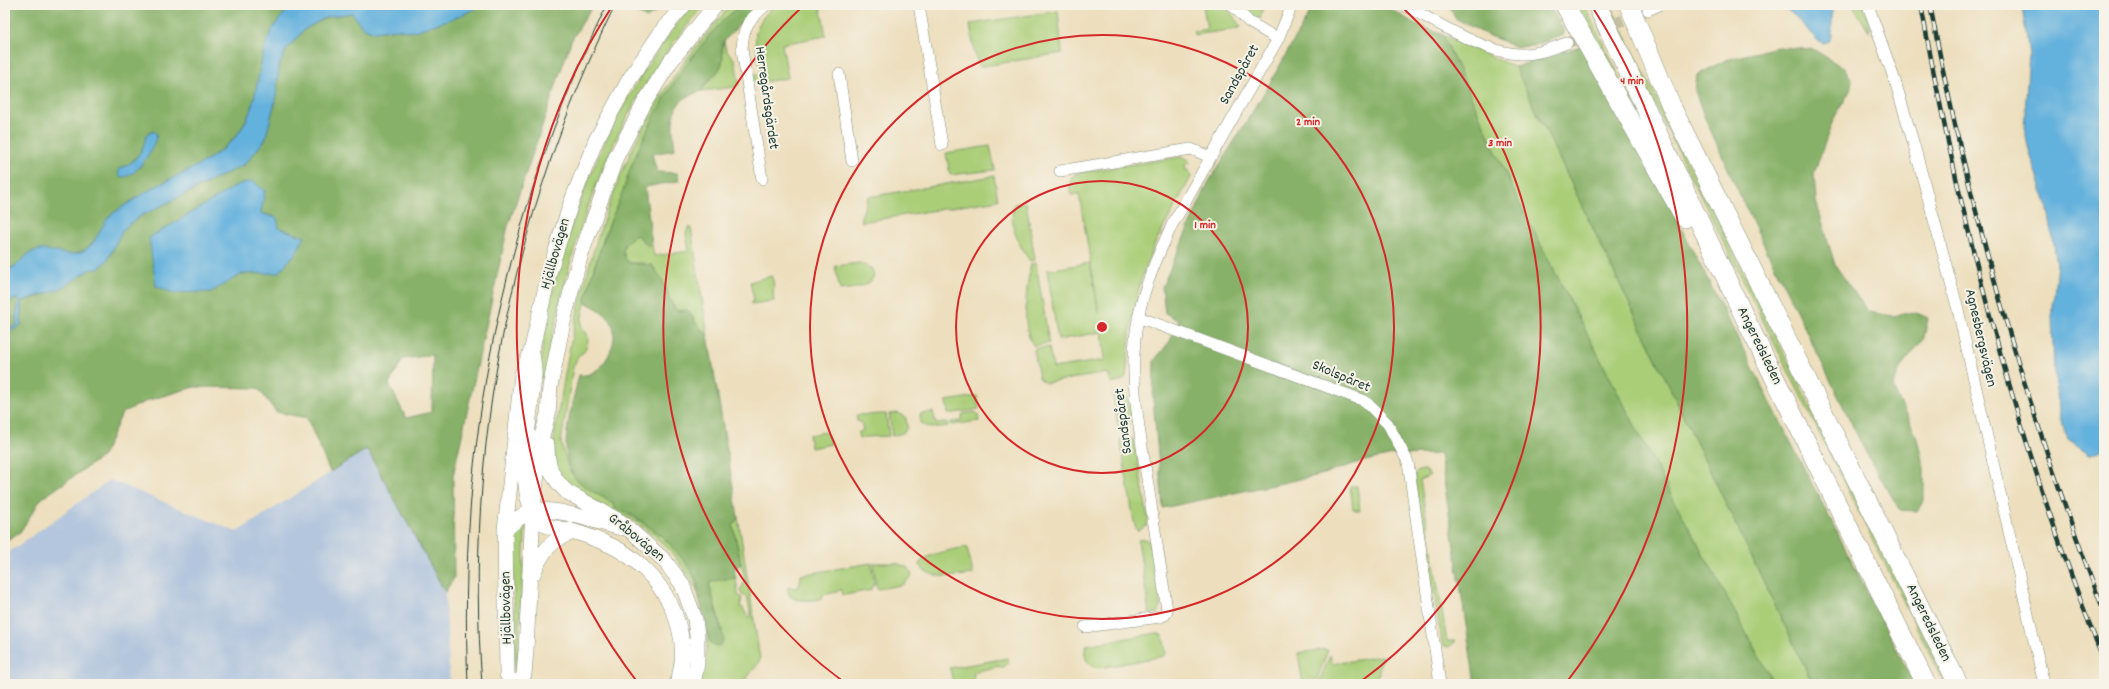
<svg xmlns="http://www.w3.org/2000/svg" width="2109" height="689" viewBox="0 0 2109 689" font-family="Dekko,sans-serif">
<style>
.industrial{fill:#b4c6dd}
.green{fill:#aace78;stroke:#648656}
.forest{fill:#87b168;stroke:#53774e;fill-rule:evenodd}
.water{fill:#64b1dd;stroke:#427788}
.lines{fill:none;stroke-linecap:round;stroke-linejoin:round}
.street-tunnel{stroke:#c4bfa2;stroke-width:11;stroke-dasharray:11 5.5;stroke-linecap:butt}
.street-casing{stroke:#868e79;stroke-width:12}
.secondary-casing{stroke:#868e79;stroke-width:16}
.highway-casing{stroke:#868e79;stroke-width:20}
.street{stroke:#fff;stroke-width:11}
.secondary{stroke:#fff;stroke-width:15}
.highway{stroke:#fff;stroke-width:19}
.tram{stroke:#1f3d34;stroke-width:1}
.rail-casing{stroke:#1f3d34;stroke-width:4.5}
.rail{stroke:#f7f3e8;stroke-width:3;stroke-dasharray:9;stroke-linecap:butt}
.ring{fill:none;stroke:#d62828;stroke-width:2}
.labels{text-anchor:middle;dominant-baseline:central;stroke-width:4;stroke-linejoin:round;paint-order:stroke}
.street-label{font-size:15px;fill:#1f3d34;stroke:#f7f3e8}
.centre{fill:#d62828;stroke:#f7f3e8;stroke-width:2}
.ring-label{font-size:12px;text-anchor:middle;font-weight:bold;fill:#d62828;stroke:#f7f3e8;stroke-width:4;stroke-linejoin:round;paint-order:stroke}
</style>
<rect width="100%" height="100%" fill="#f7f3e8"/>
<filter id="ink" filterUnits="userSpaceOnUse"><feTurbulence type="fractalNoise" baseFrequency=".025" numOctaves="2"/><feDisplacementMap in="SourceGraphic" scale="8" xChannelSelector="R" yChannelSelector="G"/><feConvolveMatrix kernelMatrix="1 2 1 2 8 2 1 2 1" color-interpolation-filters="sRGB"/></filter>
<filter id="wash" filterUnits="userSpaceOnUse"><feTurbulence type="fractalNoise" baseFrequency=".012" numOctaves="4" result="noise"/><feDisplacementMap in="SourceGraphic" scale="16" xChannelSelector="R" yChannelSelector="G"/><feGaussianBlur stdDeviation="0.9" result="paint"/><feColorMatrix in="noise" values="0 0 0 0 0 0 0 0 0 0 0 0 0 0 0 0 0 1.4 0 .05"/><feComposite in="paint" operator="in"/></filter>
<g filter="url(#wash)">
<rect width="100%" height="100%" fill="#eddfbe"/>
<!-- industrial -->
<path class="industrial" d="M 367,449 L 445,592 L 450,684 L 5,684 L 5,555 L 110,480 L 237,532 Z"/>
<!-- green -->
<path class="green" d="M 693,5 L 705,5 C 612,105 567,246 545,378 L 541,378 C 540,336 551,293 563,253 C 591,160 630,80 693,5 Z
M 731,5 L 740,5 L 711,33 L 662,102 L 631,167 L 623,191 L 604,237 L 592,273 L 581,321 L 582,328 C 591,335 588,343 584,352 L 579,355 L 573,367 L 561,442 L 568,468 L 577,480 L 614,505 L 614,508 C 648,522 694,554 698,593 C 683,563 663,539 633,521 C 620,514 606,508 593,500 C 584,494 569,489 563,481 C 545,457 558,419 562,392 C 575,310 596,226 632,150 C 657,96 692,49 731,5 Z
M 775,5 L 820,5 L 826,36 L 782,44 L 788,78 L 757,83 L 753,80 L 751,75 L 761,73 C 755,39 748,30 775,5 Z
M 1203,5 L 1225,5 L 1241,27 L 1235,29 L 1195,35 L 1194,31 L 1207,29 Z
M 1249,5 L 1264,5 L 1260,19 L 1256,19 L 1248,13 Z
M 1572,5 L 1584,5 L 1656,150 Z
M 1605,5 L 1610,5 L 1949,684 L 1945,684 Z
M 1853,5 L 1862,5 L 1869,24 L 1869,32 Z
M 1058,11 L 1062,53 L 979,67 L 974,51 L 970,24 Z
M 1443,35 L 1515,67 L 1813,684 L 1774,684 L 1671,495 L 1520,205 Z
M 724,41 L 726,50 L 735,60 L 739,84 L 735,87 L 702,91 C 706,80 719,75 722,63 C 724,56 721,49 724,41 Z
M 990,146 L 995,170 L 950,175 L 946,153 Z
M 1180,157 L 1188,159 L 1190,163 L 1185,164 L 1186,171 L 1189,170 L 1191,177 L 1155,243 L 1141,280 L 1131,325 L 1126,377 L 1123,380 L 1111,383 L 1108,373 L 1045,383 L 1039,378 L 1034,349 L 1049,347 L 1053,368 L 1105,360 L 1102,332 L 1058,340 L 1047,270 L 1090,263 L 1099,313 L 1079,194 L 1071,195 C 1069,186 1069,178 1077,173 Z
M 994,176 L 998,200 L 862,222 L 861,217 L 868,197 Z
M 1026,202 L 1035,260 L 1030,261 C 1017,242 1009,226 1014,204 Z
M 689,227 L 691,228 L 708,336 L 697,325 L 691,314 L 677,311 L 669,298 L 667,289 L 645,263 L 629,263 C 618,251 624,241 637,235 L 648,246 L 652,245 L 654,256 L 689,251 L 686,233 Z
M 859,263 L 871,268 L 874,274 C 871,289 852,288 840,290 L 835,266 Z
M 1036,263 L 1049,343 L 1034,346 C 1020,331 1027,283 1031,264 Z
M 771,276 C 776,284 772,292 774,301 L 751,304 L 754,299 L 750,282 Z
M 1113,394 L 1124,394 L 1129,399 L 1131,419 L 1126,426 L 1118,426 Z
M 977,396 L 979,409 L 948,414 L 946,401 Z
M 933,412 L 936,424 L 948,422 L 948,426 L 930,428 L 920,423 L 920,414 Z
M 974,412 L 978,414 L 979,421 L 951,425 L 951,422 L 961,421 L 963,414 Z
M 898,413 L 906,418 L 907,428 L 903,433 L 892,436 L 889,414 Z
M 886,414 L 889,436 L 865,437 L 859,439 L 858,433 L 863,430 L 861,422 L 857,421 L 856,415 Z
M 826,432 L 831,444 L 811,448 L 809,435 Z
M 1125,438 L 1133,439 L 1135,444 L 1148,519 L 1147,526 L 1137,531 L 1134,522 L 1120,439 Z
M 1424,470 L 1430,475 L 1420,480 L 1447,641 L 1456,641 L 1449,647 L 1444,646 L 1442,642 L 1414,475 L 1418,471 Z
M 1350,486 L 1357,486 L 1360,511 L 1353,509 Z
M 738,517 L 760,659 L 758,664 L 742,684 L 699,684 C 705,664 709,644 706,623 L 708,630 L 722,630 L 709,584 L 713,581 L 736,578 L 738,595 L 742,598 L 740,607 L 743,608 L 748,618 L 751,616 L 747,597 L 742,595 L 740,591 L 745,581 L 733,526 Z
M 526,520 L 517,668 L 517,672 L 515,673 L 513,540 L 516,531 Z
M 1145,539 L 1151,543 C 1153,558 1165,602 1158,613 L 1149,613 L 1138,540 Z
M 967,547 L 973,574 C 956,576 931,581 919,565 C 922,554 956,549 967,547 Z
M 871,563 L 875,586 L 871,587 L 871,590 L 845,595 L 843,595 L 842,590 L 840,590 L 837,592 L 823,595 L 822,599 C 811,600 786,605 788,587 L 796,588 L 800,585 L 800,575 Z
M 873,563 L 896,563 L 909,568 L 912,576 L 902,585 L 877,589 Z
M 1157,633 L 1163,636 L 1166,654 L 1164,656 L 1100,668 C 1088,667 1082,657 1086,645 Z
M 1325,649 L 1328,650 L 1315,684 L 1303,684 L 1298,653 Z
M 1330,655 L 1332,664 L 1382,656 L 1378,676 L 1370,682 L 1318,684 Z
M 1008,658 L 1009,663 L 1002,668 L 999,666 L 974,672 L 973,684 L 953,684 L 950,668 Z"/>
<!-- forest -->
<path class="forest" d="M 5,5 L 293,5 L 285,13 L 253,106 L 240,131 L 228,144 L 205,162 L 151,189 L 110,215 L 98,237 L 85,250 L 72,255 L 38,250 L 29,254 L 18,265 L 5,270 ZM 153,131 L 142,165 L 123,177 L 119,169 C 134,164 145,150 146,135 Z
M 483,5 L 593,5 L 571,41 L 508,226 L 453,476 L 454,578 L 445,592 L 367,449 L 330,472 L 307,418 L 276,412 L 258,388 L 194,387 L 149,400 L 122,413 L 103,456 L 41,499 L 20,532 L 5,541 L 5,335 L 21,325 L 21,299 L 22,301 L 40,296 L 107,261 L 121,233 L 128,225 L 141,216 L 245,164 L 265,140 L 276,98 L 279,66 L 287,49 L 305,29 L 327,17 L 352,13 L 362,27 L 374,32 L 398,29 L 412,32 L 457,17 ZM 265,191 L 260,213 L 277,218 L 279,228 L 305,237 L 278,273 L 242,274 ZM 433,355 L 432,412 L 406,418 L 389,384 L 403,359 Z
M 623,5 L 665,5 L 647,18 Z
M 740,5 L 758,5 L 724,41 C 720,50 724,56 722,63 C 719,75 706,80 702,91 C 667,100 672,122 675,150 L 652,154 L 657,172 L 677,173 L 679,181 L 645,187 L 652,245 L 648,246 L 637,235 C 624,241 618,251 629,263 L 652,265 L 663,281 L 669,298 L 677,311 L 687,310 L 697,324 L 708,336 L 738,517 L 733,526 L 741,564 L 734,570 L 736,578 L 713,581 L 709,584 L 724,639 L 722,643 L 719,646 L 711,644 L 709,639 L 698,593 L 697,581 L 685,562 L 663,537 L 634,516 L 614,508 L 614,504 C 603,497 584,488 576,479 C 555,455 573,403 579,375 C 603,379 623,338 610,320 C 605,312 594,307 585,302 C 594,264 607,229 622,193 C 626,185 627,176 631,167 C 649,120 677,73 710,35 C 718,24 730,15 740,5 Z
M 1314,5 L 1384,5 L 1412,22 L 1443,35 L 1520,205 L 1671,495 L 1774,684 L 1475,684 L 1440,454 L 1393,455 L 1360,462 L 1320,475 L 1163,508 L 1153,400 L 1154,361 L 1170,341 L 1179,321 L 1165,313 L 1162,287 L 1208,183 L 1263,95 Z
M 1449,5 L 1549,5 L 1563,28 L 1563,35 L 1533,46 L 1516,47 L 1481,32 L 1455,18 Z
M 1587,44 L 1888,632 L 1914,684 L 1813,684 L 1515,67 Z
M 1777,47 L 1813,49 L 1845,69 L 1852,80 L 1850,91 L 1833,120 L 1814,173 L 1816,201 L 1835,265 L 1868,312 L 1893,316 L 1914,312 L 1928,318 L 1924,338 L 1899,370 L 1893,388 L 1916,435 L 1924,468 L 1924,500 L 1917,511 L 1900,510 L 1866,453 L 1745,206 L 1704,116 L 1695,91 L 1697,75 L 1726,60 Z
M 19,299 L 16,317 L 17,325 L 5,331 L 5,307 L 12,300 Z"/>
<!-- water -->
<path class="water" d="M 293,5 L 483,5 L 457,17 L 412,32 L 398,29 L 374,32 L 362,27 L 352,13 L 327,17 L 305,29 L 287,49 L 279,66 L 276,98 L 265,140 L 245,164 L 141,216 L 128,225 L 121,233 L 107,261 L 98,269 L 91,269 L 60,289 L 22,301 L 21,300 L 21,325 L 5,335 L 5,331 L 17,325 L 16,317 L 19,299 L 12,300 L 5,307 L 5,270 C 19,269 24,252 38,250 C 54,248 69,260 85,250 C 99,241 101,222 112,214 C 125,205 139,196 153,188 C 181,173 222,158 240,131 C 260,102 256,67 269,36 C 274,24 284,13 293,5 Z
M 1781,5 L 1832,5 L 1832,36 L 1829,41 L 1823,43 L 1817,40 L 1796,17 Z
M 2022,5 L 2104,5 L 2104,449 L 2090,455 L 2068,440 L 2060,417 L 2054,371 L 2052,317 L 2057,263 L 2047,204 L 2029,151 L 2024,127 L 2029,55 Z
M 154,131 L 157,135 C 153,149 137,179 120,177 L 118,171 L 119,169 C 134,164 145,150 146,135 Z
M 253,181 L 265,191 L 261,213 L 277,218 L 279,228 L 305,237 L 296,253 L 278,273 L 242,274 L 211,292 L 173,293 L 156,286 L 149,238 L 239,184 Z"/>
</g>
<g filter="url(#ink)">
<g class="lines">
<!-- street-tunnel -->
<path class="street-tunnel" d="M 1567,43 L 1648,10"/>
<defs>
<path id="street" d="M 919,5 L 942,145
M 1232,5 L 1249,22 L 1278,39
M 1404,5 C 1435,21 1484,53 1520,54 C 1536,55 1552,48 1567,43
M 1868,5 L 1895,81 L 1914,145 L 1958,310 L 2044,684
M 1648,10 L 1659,5
M 839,74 L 852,161
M 1060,171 L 1191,149 L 1210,157
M 762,179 L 742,49 C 743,25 749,20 766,5
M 1138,317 L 1365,401 L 1388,424 L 1408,462 L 1440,684
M 1085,627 L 1160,617 L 1165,615 L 1167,610 C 1160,564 1153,518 1146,472 C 1138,422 1128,369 1138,319 C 1144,286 1158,255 1172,225 L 1278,39 L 1292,5"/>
<path id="secondary" d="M 532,353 C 533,361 535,369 534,377 C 531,410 517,481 532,509 C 535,515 542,523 548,526 C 555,529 565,529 572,531 C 585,535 599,540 612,546 C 661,570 696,630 677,684
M 547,445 C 547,466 552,478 567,492 L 621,522 L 664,560 L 682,584 L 695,619 L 697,636 L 697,664 L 693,684
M 505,530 C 513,523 522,513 533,511 C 558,507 596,522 621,528
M 533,574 C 541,553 551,539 573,532
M 512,684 L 507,674 L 505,530 L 522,374 L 532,348 L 549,273 L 571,203 L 596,140 L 629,80 L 664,28 L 684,5
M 520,684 L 524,674 L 526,650 L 533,511 L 540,443 L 548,414 L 550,387 L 563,322 L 580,257 L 616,157 L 646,100 L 670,62 L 715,5"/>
<path id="highway" d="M 1565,5 L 1685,218
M 1597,5 L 1744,316 L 1926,684
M 1629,5 L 1673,110 L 1958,684"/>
</defs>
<!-- street casing -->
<use href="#street" class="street-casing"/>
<!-- secondary casing -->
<use href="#secondary" class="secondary-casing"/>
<!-- highway casing -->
<use href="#highway" class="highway-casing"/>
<!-- street -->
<use href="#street" class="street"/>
<!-- secondary -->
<use href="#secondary" class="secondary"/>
<!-- highway -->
<use href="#highway" class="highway"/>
<!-- tram -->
<path class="tram" d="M 468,684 C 457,444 502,221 607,5
M 482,684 C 464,445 511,220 615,5"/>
<defs>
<path id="rail" d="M 1921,5 C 1961,228 2020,451 2104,661
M 1930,5 C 1969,212 2029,416 2104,612"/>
</defs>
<!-- rail casing -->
<use href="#rail" class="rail-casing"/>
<!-- rail -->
<use href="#rail" class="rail"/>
</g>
</g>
<!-- distance rings -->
<g class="ring">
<circle cx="1102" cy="327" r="146"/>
<circle cx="1102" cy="327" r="292"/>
<path d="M844 682A439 439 0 0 1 803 6M1401 6A439 439 0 0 1 1360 682"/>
<path d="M638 683A585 585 0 0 1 611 8M1593 8A585 585 0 0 1 1566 683"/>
</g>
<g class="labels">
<!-- street labels -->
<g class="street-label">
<text transform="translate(1240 75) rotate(-61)">Sandspåret</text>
<text transform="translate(766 98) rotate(82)">Herregårdsgärdet</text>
<text transform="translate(556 254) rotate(-74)">Hjällbovägen</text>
<text transform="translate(1980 338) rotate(77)">Agnesbergsvägen</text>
<text transform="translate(1759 346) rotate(64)">Angeredsleden</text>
<text transform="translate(1341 377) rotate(23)">Skolspåret</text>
<text transform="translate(1124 421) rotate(-97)">Sandspåret</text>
<text transform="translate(636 538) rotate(39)">Gråbovägen</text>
<text transform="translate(507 608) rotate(-91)">Hjällbovägen</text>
<text transform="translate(1928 623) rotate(64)">Angeredsleden</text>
</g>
</g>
<circle cx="1102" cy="327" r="6" class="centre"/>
<g class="ring-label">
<text x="1632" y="84">4 min</text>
<text x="1308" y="125">2 min</text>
<text x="1500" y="146">3 min</text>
<text x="1205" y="228">1 min</text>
</g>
<!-- margin -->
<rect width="2109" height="689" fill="none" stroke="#f7f3e8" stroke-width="20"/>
</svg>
